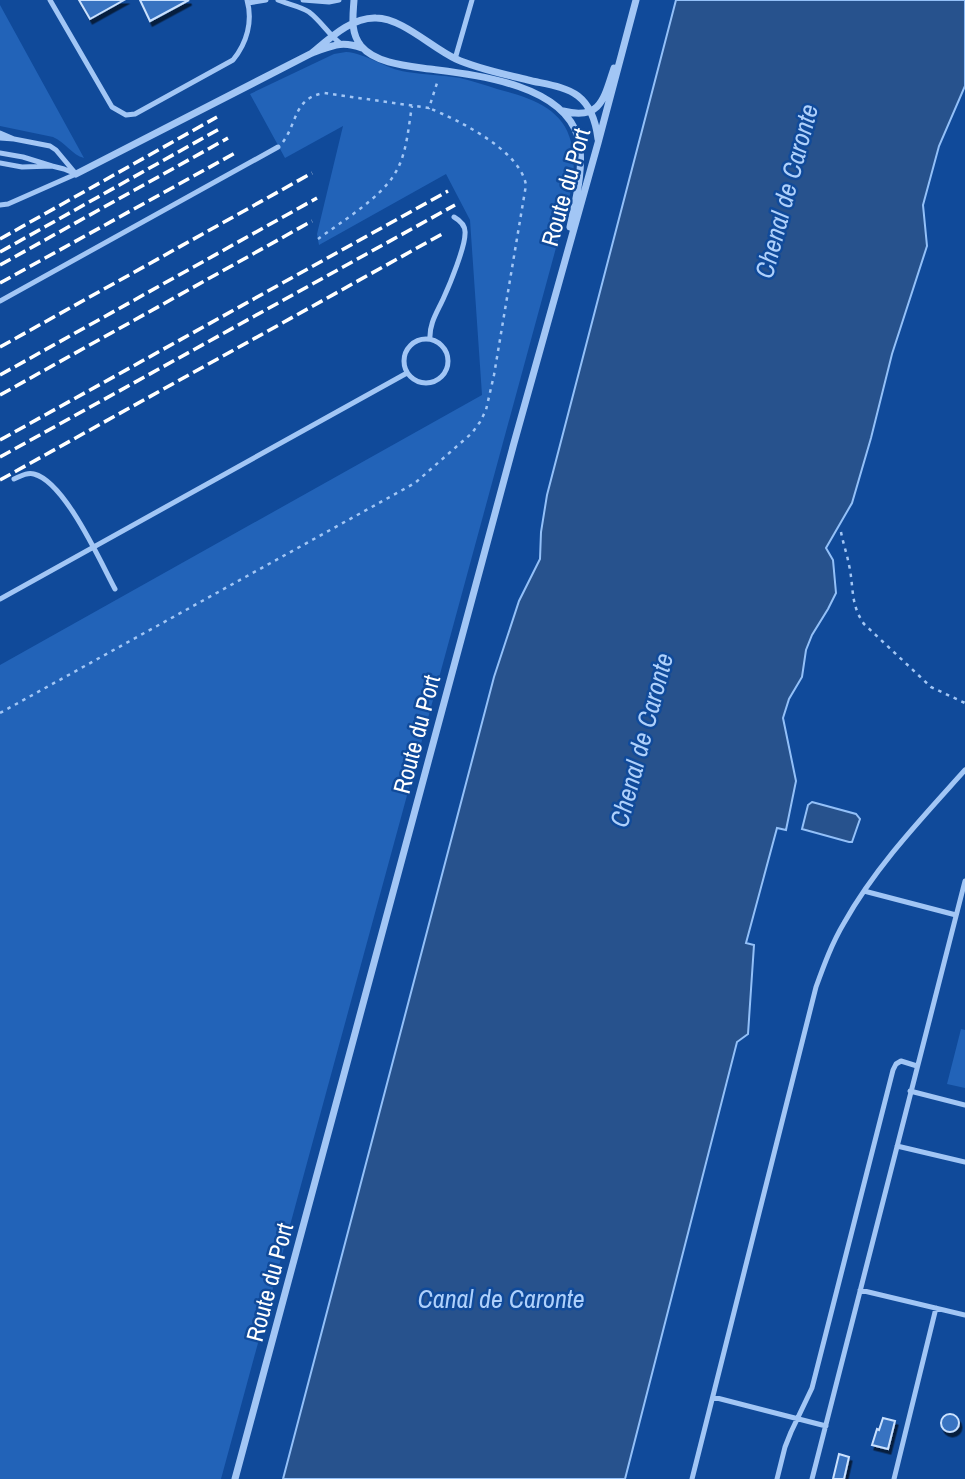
<svg xmlns="http://www.w3.org/2000/svg" width="965" height="1479" viewBox="0 0 965 1479" font-family="'Archivo Narrow',sans-serif">
<style>
.green{fill:#2263b8}
.water{fill:#27528d;stroke:#93c0f8;stroke-width:2}
.building{fill:#3873c1;stroke:#cae1fe;stroke-width:2;filter:url(#shadow)}
.lines{fill:none;stroke-linecap:round;stroke-linejoin:round}
.path{stroke:#a2c6f5;stroke-width:2.5;stroke-dasharray:3.5 5;stroke-linecap:butt}
.service{stroke:#a2c6f5;stroke-width:5}
.minor{stroke:#a2c6f5;stroke-width:7}
.rail{stroke:#fff;stroke-width:3.5;stroke-dasharray:12 5;stroke-linecap:butt}
.labels{text-anchor:middle;dominant-baseline:central;stroke-width:5;stroke-linejoin:round;paint-order:stroke}
.street-label{font-size:24px;fill:#fff;stroke:#104a9a}
.water-label{font-size:26px;font-style:italic;fill:#aed0fb;stroke:#104a9a}
</style>
<defs>
<filter id="shadow"><feDropShadow dx="2.5" dy="4.5" stdDeviation="0" flood-color="#0009"/></filter>
</defs>
<rect width="100%" height="100%" fill="#104a9a"/>
<!-- green -->
<path class="green" d="M 0,5 L 84,158 C 72,155 65,142 53,137 L 0,126 Z
M 346,52 C 366,53 385,69 407,72 C 425,75 443,75 460,78 C 473,81 485,85 497,89 C 527,97 563,107 571,142 C 577,166 572,188 566,211 L 221,1479 L 0,1479 L 0,665 L 482,395 L 470,220 L 446,174 L 319,245 L 317,234 L 343,126 L 285,158 L 250,94 L 334,54 Z
M 961,1029 L 965,1030 L 965,1088 L 947,1084 Z"/>
<!-- water -->
<path class="water" d="M 676,0 L 965,0 L 965,86 L 939,146 L 923,205 L 927,246 L 892,354 L 871,438 L 852,503 L 826,548 L 833,560 L 836,593 L 828,609 L 812,635 L 806,650 L 802,677 L 789,699 L 783,718 L 796,781 L 786,830 L 777,828 L 746,943 L 754,945 L 748,1034 L 737,1042 L 625,1479 L 283,1479 L 494,677 L 519,601 L 540,559 L 541,532 L 547,495 Z
M 812,802 L 856,814 L 860,819 L 852,842 L 849,842 L 802,829 L 808,805 Z"/>
<!-- building -->
<path class="building" d="M 79,0 L 124,0 L 90,19 Z
M 140,0 L 189,0 L 150,21 Z
M941 1423a9 9 0 1 1 18 0a9 9 0 1 1-18 0Z
M 883,1418 L 895,1421 L 888,1449 L 872,1445 L 877,1429 L 879,1430 Z
M 839,1454 L 849,1457 L 844,1479 L 833,1479 Z"/>
<g class="lines">
<!-- path -->
<path class="path" d="M 283,142 C 298,121 294,98 324,93 L 429,108 L 438,80
M 318,239 C 341,222 379,199 394,175 C 407,155 408,129 412,106
M 841,532 C 843,543 847,554 849,565 C 854,587 850,604 864,624 L 931,687 L 965,703
M 0,713 L 415,483 L 472,433 L 480,422 L 486,410 L 494,375 L 526,185 C 520,150 458,120 429,108"/>
<!-- service -->
<path class="service" d="M 50,0 L 112,107 L 126,115 L 135,114 L 233,60 C 247,43 253,21 247,0
M 278,0 C 287,4 300,6 309,12 C 321,21 329,35 341,44
M 303,0 L 329,2 L 339,0
M 248,3 L 266,0
M 455,59 L 472,0
M 0,133 L 14,139 L 0,138
M 14,139 L 50,146 L 56,150 L 76,174 L 64,169 L 52,166
M 0,153 L 23,157 L 52,166 L 22,167 L 0,163
M 0,205 L 8,204 L 76,174
M 0,301 L 278,147
M 430,339 C 429,323 438,311 444,297 C 450,284 465,247 465,234 C 466,226 461,221 454,217
M404 361a22 22 0 1 1 44 0a22 22 0 1 1-44 0Z
M 14,479 C 21,476 27,472 34,474 C 65,482 100,561 115,589
M 0,599 L 407,373
M 864,891 L 956,915
M 910,1091 L 965,1105
M 897,1146 L 965,1162
M 860,1290 L 965,1315
M 713,1397 L 826,1426
M 692,1479 L 816,987 C 824,965 832,943 844,923 C 876,866 922,818 965,770
M 777,1479 L 785,1447 L 791,1432 L 812,1388 L 893,1070 L 896,1064 L 901,1061 L 917,1066
M 812,1479 L 965,881
M 894,1479 L 936,1308"/>
<!-- minor -->
<path class="minor" d="M 354,0 C 353,16 350,32 361,46 C 376,64 409,66 430,69 C 476,75 562,84 578,137 C 585,164 576,199 570,227
M 312,53 C 330,38 352,17 376,18 C 402,18 432,48 456,59 C 478,69 504,74 528,80 C 544,84 565,86 578,96 C 591,106 596,123 598,139
M 563,111 C 601,121 604,98 614,68
M 76,174 L 312,53 C 332,46 341,40 362,48
M 235,1479 L 514,443 L 598,143 L 636,0"/>
<!-- rail -->
<path class="rail" d="M 0,239 L 217,117
M 0,252 L 221,128
M 0,265 L 228,138
M 0,283 L 237,152
M 0,347 L 312,173
M 0,375 L 317,198
M 0,395 L 312,221
M 0,440 L 448,191
M 0,457 L 455,205
M 0,480 L 444,233"/>
</g>
<g class="labels">
<!-- street labels -->
<g class="street-label">
<text transform="translate(565 187) rotate(-74)">Route du Port</text>
<text transform="translate(416 734) rotate(-75)">Route du Port</text>
<text transform="translate(269 1282) rotate(-75)">Route du Port</text>
</g>
<!-- water labels -->
<g class="water-label">
<text transform="translate(786 191) rotate(-75)">Chenal de Caronte</text>
<text transform="translate(641 740) rotate(-75)">Chenal de Caronte</text>
<text x="501" y="1298">Canal de Caronte</text>
</g>
</g>
</svg>
